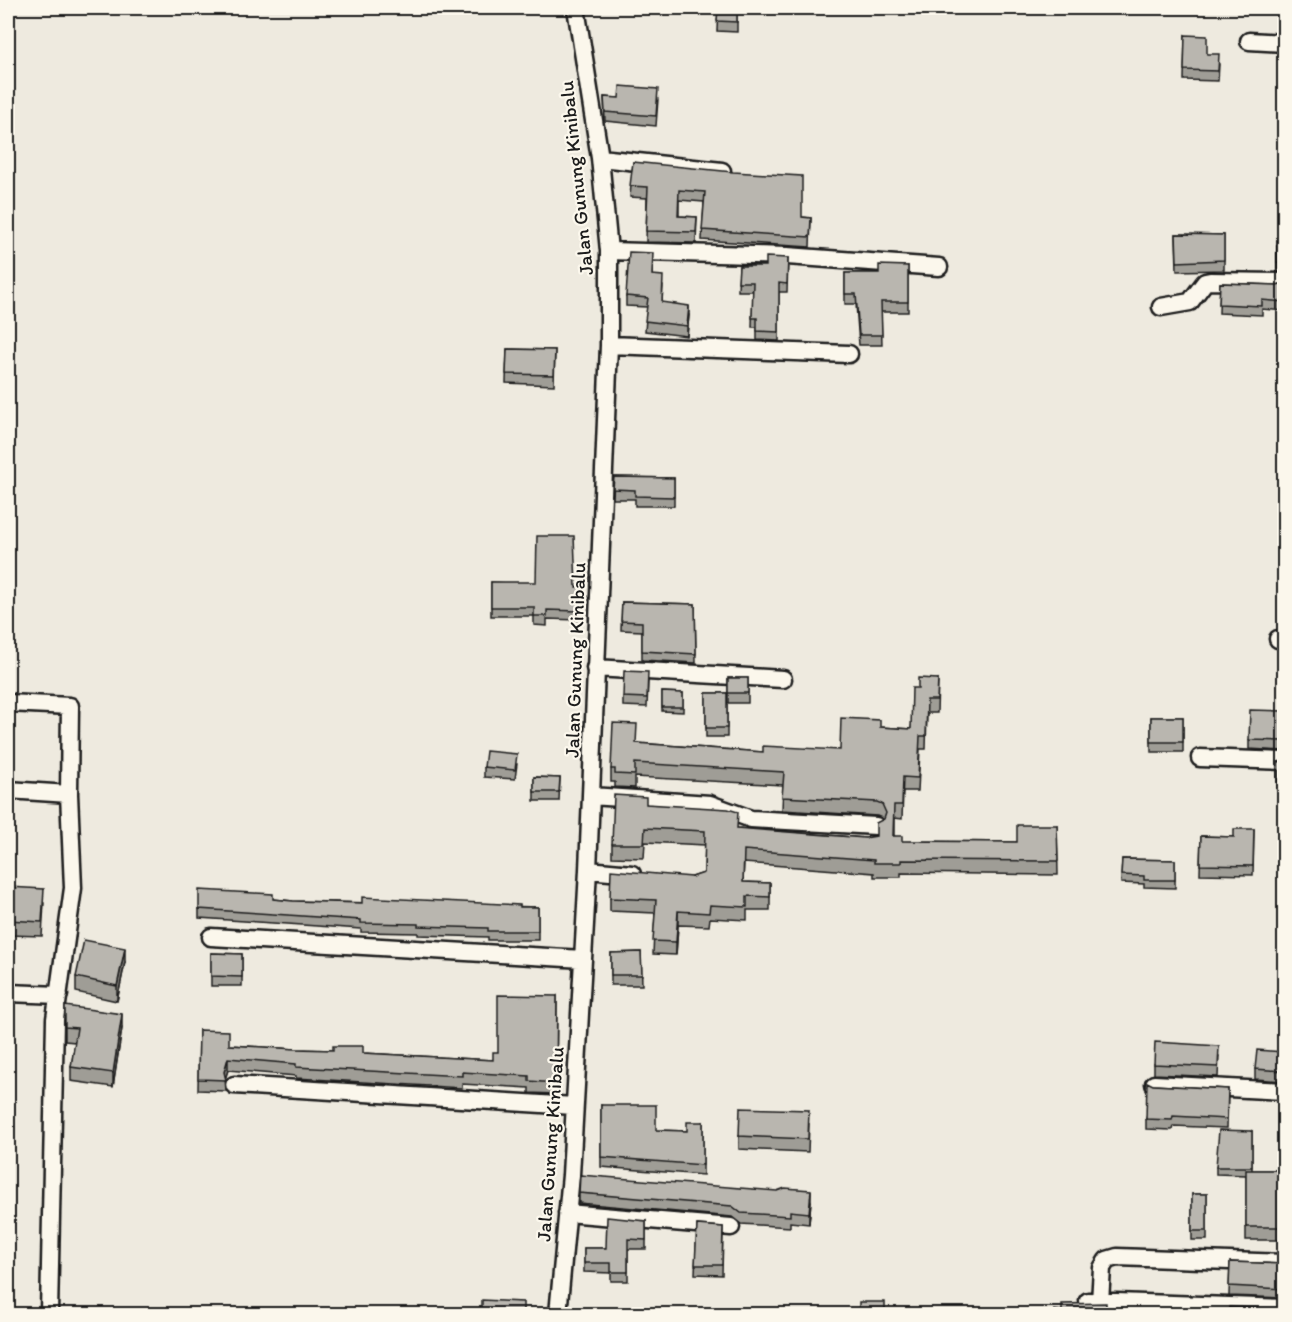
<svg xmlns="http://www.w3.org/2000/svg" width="1292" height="1322" viewBox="0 0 1292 1322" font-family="Itim,sans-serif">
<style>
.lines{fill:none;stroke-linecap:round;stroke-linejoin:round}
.minor-casing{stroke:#1c1c1c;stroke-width:21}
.minor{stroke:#fbf7ec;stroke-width:16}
.wall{fill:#9f9d96;stroke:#1c1c1c;stroke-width:1.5}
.shaded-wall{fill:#827f7a;stroke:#1c1c1c;stroke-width:1.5}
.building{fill:#b9b6af;stroke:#1c1c1c;stroke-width:1.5}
.labels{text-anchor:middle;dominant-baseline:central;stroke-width:4.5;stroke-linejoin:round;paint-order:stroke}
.street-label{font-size:20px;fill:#1c1c1c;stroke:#fbf7ec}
</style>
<rect width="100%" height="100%" fill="#eeeadf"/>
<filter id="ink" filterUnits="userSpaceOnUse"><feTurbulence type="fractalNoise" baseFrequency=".0167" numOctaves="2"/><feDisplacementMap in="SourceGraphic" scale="12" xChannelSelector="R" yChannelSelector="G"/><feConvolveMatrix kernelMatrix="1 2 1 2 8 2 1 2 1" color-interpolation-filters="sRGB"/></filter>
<g filter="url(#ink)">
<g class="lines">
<defs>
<path id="minor" d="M 1249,41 L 1284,43
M 600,158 L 722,171
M 609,251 L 787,256 L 939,267
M 1161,307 L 1190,302 L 1205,282 L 1210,281 L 1284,282
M 609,345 L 849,354
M 1278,639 L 1284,639
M 595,668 L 783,679
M 8,703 L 70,706 L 69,794
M 1200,758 L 1284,761
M 8,790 L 69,794 L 73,888 L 55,1019 L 49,1314
M 591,796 L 710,804 L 751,819 L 876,826
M 588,870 L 632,874
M 211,937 L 583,959
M 8,993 L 59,995
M 1154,1084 L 1284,1091
M 234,1085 L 574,1106
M 567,1213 L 731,1227
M 1088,1301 L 1284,1308
M 1100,1302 L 1102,1268 L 1107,1260 L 1117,1257 L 1284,1263
M 558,1314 L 571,1175 L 588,870 L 609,345 L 609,251 L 600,158 L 576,8"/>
</defs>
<!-- minor casing -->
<use href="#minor" class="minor-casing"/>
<!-- minor -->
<use href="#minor" class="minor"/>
</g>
<!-- wall -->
<path class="wall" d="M 718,8 L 737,8 L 737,32 L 717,31 Z
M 1185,35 L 1219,64 L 1218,81 L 1184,80 Z
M 604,97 L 619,98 L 658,99 L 656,126 L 605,121 Z
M 633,162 L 802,217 L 811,218 L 810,247 L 702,240 L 704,202 L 679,200 L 679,216 L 697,217 L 696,243 L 646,242 L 647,198 L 630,197 Z
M 1176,234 L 1224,235 L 1224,270 L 1177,271 Z
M 1277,245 L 1284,245 L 1284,272 L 1277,271 Z
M 788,258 L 787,292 L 779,292 L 779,341 L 757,340 L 757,327 L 752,327 L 753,291 L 738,291 L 739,266 L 766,266 Z
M 653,263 L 652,275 L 663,286 L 662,302 L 689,315 L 687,336 L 645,331 L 647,307 L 626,306 L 626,296 Z
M 908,266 L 908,312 L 881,312 L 882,345 L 859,345 L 856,304 L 845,304 L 845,273 L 879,273 Z
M 1220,283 L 1277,285 L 1284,283 L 1284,311 L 1262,309 L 1262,315 L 1219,313 Z
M 507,349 L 555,350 L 554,385 L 506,383 Z
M 614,477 L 674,478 L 674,506 L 635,506 L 635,499 L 613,499 Z
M 1282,567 L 1284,567 L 1284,624 L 1281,624 Z
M 491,582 L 580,587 L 579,620 L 547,619 L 547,626 L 534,625 L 534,616 L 491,616 Z
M 622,602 L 695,604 L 696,663 L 642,660 L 642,631 L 621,630 Z
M 728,678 L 748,678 L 748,703 L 728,703 Z
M 938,679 L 937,713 L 927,713 L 926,749 L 920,749 L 918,791 L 903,791 L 902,819 L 894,818 L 894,836 L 902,841 L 1017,842 L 1057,825 L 1058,875 L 901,873 L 901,877 L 874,877 L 874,873 L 744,863 L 743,882 L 770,883 L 770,910 L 747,910 L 747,920 L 710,918 L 709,926 L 678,925 L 676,955 L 653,954 L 655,913 L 610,911 L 610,898 L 692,877 L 704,873 L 705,845 L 645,842 L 644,858 L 612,857 L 612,844 L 646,804 L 738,828 L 865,838 L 876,836 L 883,820 L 882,818 L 877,816 L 782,810 L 783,785 L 635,777 L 635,788 L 615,787 L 615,782 L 611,782 L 611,769 L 637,743 L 763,752 L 840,750 L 880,727 L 911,729 L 918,688 Z
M 648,682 L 647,707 L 623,706 L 623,697 Z
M 662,692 L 683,693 L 683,712 L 662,711 Z
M 706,693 L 727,693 L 727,737 L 706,737 Z
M 1284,711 L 1284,751 L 1249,749 L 1249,740 Z
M 1151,717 L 1183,717 L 1183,752 L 1151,752 Z
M 1284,761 L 1284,801 L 1278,801 L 1278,762 Z
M 517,764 L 515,779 L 484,777 L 484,767 Z
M 534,777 L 560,778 L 559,801 L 534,801 Z
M 1254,829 L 1253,875 L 1200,874 L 1201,836 L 1234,837 Z
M 1122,859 L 1175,860 L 1175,888 L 1144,887 L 1144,884 L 1121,883 Z
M 8,887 L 44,903 L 42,936 L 8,935 Z
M 273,899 L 293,901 L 538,907 L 538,940 L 488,940 L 488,937 L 418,935 L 418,933 L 361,932 L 361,929 L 199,918 L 199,909 Z
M 641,952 L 642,985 L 611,985 L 611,953 Z
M 211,953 L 242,954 L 242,986 L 211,986 Z
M 125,962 L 117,1001 L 76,992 L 76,977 Z
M 557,996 L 556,1094 L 529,1093 L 529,1088 L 462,1084 L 462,1088 L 296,1078 L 296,1076 L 228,1070 L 225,1078 L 226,1091 L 198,1090 L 199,1030 L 229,1045 L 296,1049 L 333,1050 L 363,1053 L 493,1060 L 498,1052 Z
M 65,1006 L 122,1028 L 113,1087 L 71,1081 L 71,1067 L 75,1042 L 65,1041 Z
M 1284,1052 L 1284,1081 L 1255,1079 L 1255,1069 Z
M 1219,1056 L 1218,1077 L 1154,1074 L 1154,1064 Z
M 1153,1085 L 1228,1089 L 1227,1128 L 1173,1126 L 1172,1130 L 1146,1129 L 1146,1119 Z
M 601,1105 L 656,1130 L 687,1131 L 703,1122 L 703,1175 L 601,1167 Z
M 809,1124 L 808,1152 L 739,1149 L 739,1136 Z
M 1252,1131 L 1252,1170 L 1284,1170 L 1284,1253 L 1283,1252 L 1283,1240 L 1246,1240 L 1246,1175 L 1216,1174 L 1216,1167 Z
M 579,1193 L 811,1201 L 809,1224 L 790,1222 L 790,1227 L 741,1224 L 732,1217 L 579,1203 Z
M 1192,1194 L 1207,1194 L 1207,1240 L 1192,1240 Z
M 646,1221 L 646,1249 L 628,1249 L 628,1281 L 611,1281 L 611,1273 L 584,1272 L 584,1248 L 606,1248 Z
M 697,1225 L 723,1227 L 722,1275 L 695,1274 Z
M 1230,1262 L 1284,1264 L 1284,1298 L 1229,1296 Z"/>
<!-- shaded-wall -->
<path class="shaded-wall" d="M 689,306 L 689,315 L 687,336 L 687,326 Z
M 678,911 L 678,925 L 676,955 L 676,942 Z
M 125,948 L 125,962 L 117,1001 L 117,986 Z
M 122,1014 L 122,1028 L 113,1087 L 113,1073 Z
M 228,1058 L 228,1070 L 225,1080 L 224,1072 Z
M 811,1190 L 811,1201 L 809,1224 L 809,1213 Z"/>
<!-- building -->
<path class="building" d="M 718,8 L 737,8 L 737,22 L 717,21 Z
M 1185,35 L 1207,36 L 1207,54 L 1219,54 L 1218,71 L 1184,70 Z
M 620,86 L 658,89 L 656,116 L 605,112 L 604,97 L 619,98 Z
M 633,162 L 733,172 L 802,176 L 802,217 L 811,218 L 810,237 L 702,230 L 705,192 L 679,190 L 678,216 L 697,217 L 696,232 L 646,231 L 648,187 L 630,186 Z
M 1176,234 L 1224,235 L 1224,260 L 1177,262 Z
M 1277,245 L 1284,245 L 1284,263 L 1277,262 Z
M 629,252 L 653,253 L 652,275 L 663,276 L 662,302 L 689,306 L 687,326 L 645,321 L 648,298 L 626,296 Z
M 766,257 L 788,258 L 787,284 L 779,283 L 779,332 L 757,331 L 757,318 L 752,318 L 753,282 L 738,282 L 739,266 L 766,266 Z
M 879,265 L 908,266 L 908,302 L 881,302 L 882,335 L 859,335 L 856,294 L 845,294 L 845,273 L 879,273 Z
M 1220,283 L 1277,285 L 1284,283 L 1284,302 L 1262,300 L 1262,306 L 1219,304 Z
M 507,349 L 555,350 L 554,375 L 506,374 Z
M 614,477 L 674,478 L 674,497 L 635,496 L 635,490 L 613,489 Z
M 537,536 L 574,536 L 576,587 L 580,587 L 579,611 L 547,610 L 547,616 L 534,616 L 534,607 L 491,607 L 491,582 L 536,582 Z
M 1282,567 L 1284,567 L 1284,611 L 1281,611 Z
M 622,602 L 695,604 L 696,654 L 642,651 L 642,622 L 621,621 Z
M 624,671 L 648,672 L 647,698 L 623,697 Z
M 728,678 L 748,678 L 748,693 L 728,693 Z
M 918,678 L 938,679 L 937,700 L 927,700 L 926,736 L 920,736 L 918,778 L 903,777 L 902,805 L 894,805 L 893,836 L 902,836 L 902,841 L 1017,842 L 1017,825 L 1057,825 L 1058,861 L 901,860 L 901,863 L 874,863 L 874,860 L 744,850 L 743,882 L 770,883 L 770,897 L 747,896 L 747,907 L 710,905 L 709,913 L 678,911 L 676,942 L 653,941 L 656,900 L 610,898 L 611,870 L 692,877 L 704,873 L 705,831 L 645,828 L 644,844 L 612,844 L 614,795 L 646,797 L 646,804 L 728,809 L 738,812 L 737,828 L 865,838 L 876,836 L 876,823 L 884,819 L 886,813 L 882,804 L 877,802 L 782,797 L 784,772 L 635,763 L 635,775 L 615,774 L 615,769 L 611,769 L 613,723 L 637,724 L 636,743 L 763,752 L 763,746 L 840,750 L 841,718 L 880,720 L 880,727 L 911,729 L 912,688 L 918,688 Z
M 662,692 L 683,693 L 683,707 L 662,707 Z
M 706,693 L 727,693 L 727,728 L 706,728 Z
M 1250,710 L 1284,711 L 1284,741 L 1249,740 Z
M 1151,717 L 1183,717 L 1183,742 L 1151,742 Z
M 486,751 L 517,754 L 515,770 L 484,767 Z
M 1284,761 L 1284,792 L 1278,792 L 1278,762 Z
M 534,777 L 560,778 L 559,792 L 534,792 Z
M 1234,829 L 1254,829 L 1253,866 L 1200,865 L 1201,836 L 1234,837 Z
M 1122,859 L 1175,860 L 1175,880 L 1144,880 L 1144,876 L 1121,875 Z
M 8,887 L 44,889 L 42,922 L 8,920 Z
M 199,890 L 273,894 L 273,899 L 293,901 L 362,903 L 362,897 L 520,905 L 520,907 L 538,907 L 538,931 L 488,931 L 488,928 L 418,926 L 418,924 L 361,923 L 361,920 L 199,909 Z
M 84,940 L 125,948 L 117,986 L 76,977 Z
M 641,952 L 642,975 L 611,975 L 611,953 Z
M 211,953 L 242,954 L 242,977 L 211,976 Z
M 498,995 L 557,996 L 556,1083 L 529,1081 L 529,1076 L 462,1072 L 462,1076 L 296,1067 L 296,1064 L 228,1058 L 224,1072 L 226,1080 L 198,1079 L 199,1030 L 229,1031 L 229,1045 L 296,1049 L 333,1050 L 333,1046 L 363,1046 L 363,1053 L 493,1060 L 493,1052 L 498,1052 Z
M 65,1006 L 122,1014 L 113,1073 L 71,1067 L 77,1028 L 65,1027 Z
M 1155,1042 L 1219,1046 L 1218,1067 L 1154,1064 Z
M 1257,1050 L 1284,1052 L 1284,1071 L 1255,1069 Z
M 1147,1082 L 1153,1085 L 1228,1089 L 1227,1119 L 1173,1116 L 1172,1120 L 1146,1119 Z
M 601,1105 L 656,1105 L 656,1130 L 687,1131 L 687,1122 L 703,1122 L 703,1165 L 601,1157 Z
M 740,1108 L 809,1110 L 808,1139 L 739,1136 Z
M 1219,1130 L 1252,1131 L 1252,1167 L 1216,1167 Z
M 1246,1170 L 1284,1170 L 1284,1240 L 1283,1239 L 1283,1227 L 1246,1227 Z
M 580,1175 L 777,1191 L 785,1188 L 811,1190 L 809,1213 L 790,1211 L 790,1216 L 741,1213 L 732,1206 L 579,1193 Z
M 1192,1194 L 1207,1194 L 1207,1231 L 1192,1231 Z
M 607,1217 L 646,1221 L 646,1240 L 628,1239 L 628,1272 L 611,1272 L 611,1263 L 584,1263 L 584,1248 L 606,1248 Z
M 697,1225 L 723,1227 L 722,1265 L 695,1265 Z
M 1230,1262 L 1284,1264 L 1284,1289 L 1229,1286 Z
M 482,1300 L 523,1302 L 523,1314 L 482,1314 Z
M 859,1302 L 885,1302 L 885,1314 L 859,1314 Z
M 1106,1303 L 1106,1311 L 1112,1311 L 1112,1314 L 1054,1314 L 1054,1310 L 1062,1311 L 1062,1304 Z
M 1229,1307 L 1276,1309 L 1276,1314 L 1228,1314 Z"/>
</g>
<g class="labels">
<!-- street labels -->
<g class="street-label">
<text transform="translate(576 178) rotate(-96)">Jalan Gunung Kinibalu</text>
<text transform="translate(575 660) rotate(-88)">Jalan Gunung Kinibalu</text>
<text transform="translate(550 1144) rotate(-86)">Jalan Gunung Kinibalu</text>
</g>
</g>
<!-- margin -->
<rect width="1292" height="1322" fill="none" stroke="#fbf7ec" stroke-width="30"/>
<rect x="15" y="15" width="1262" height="1292" fill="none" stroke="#1c1c1c" stroke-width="2" filter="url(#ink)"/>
</svg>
